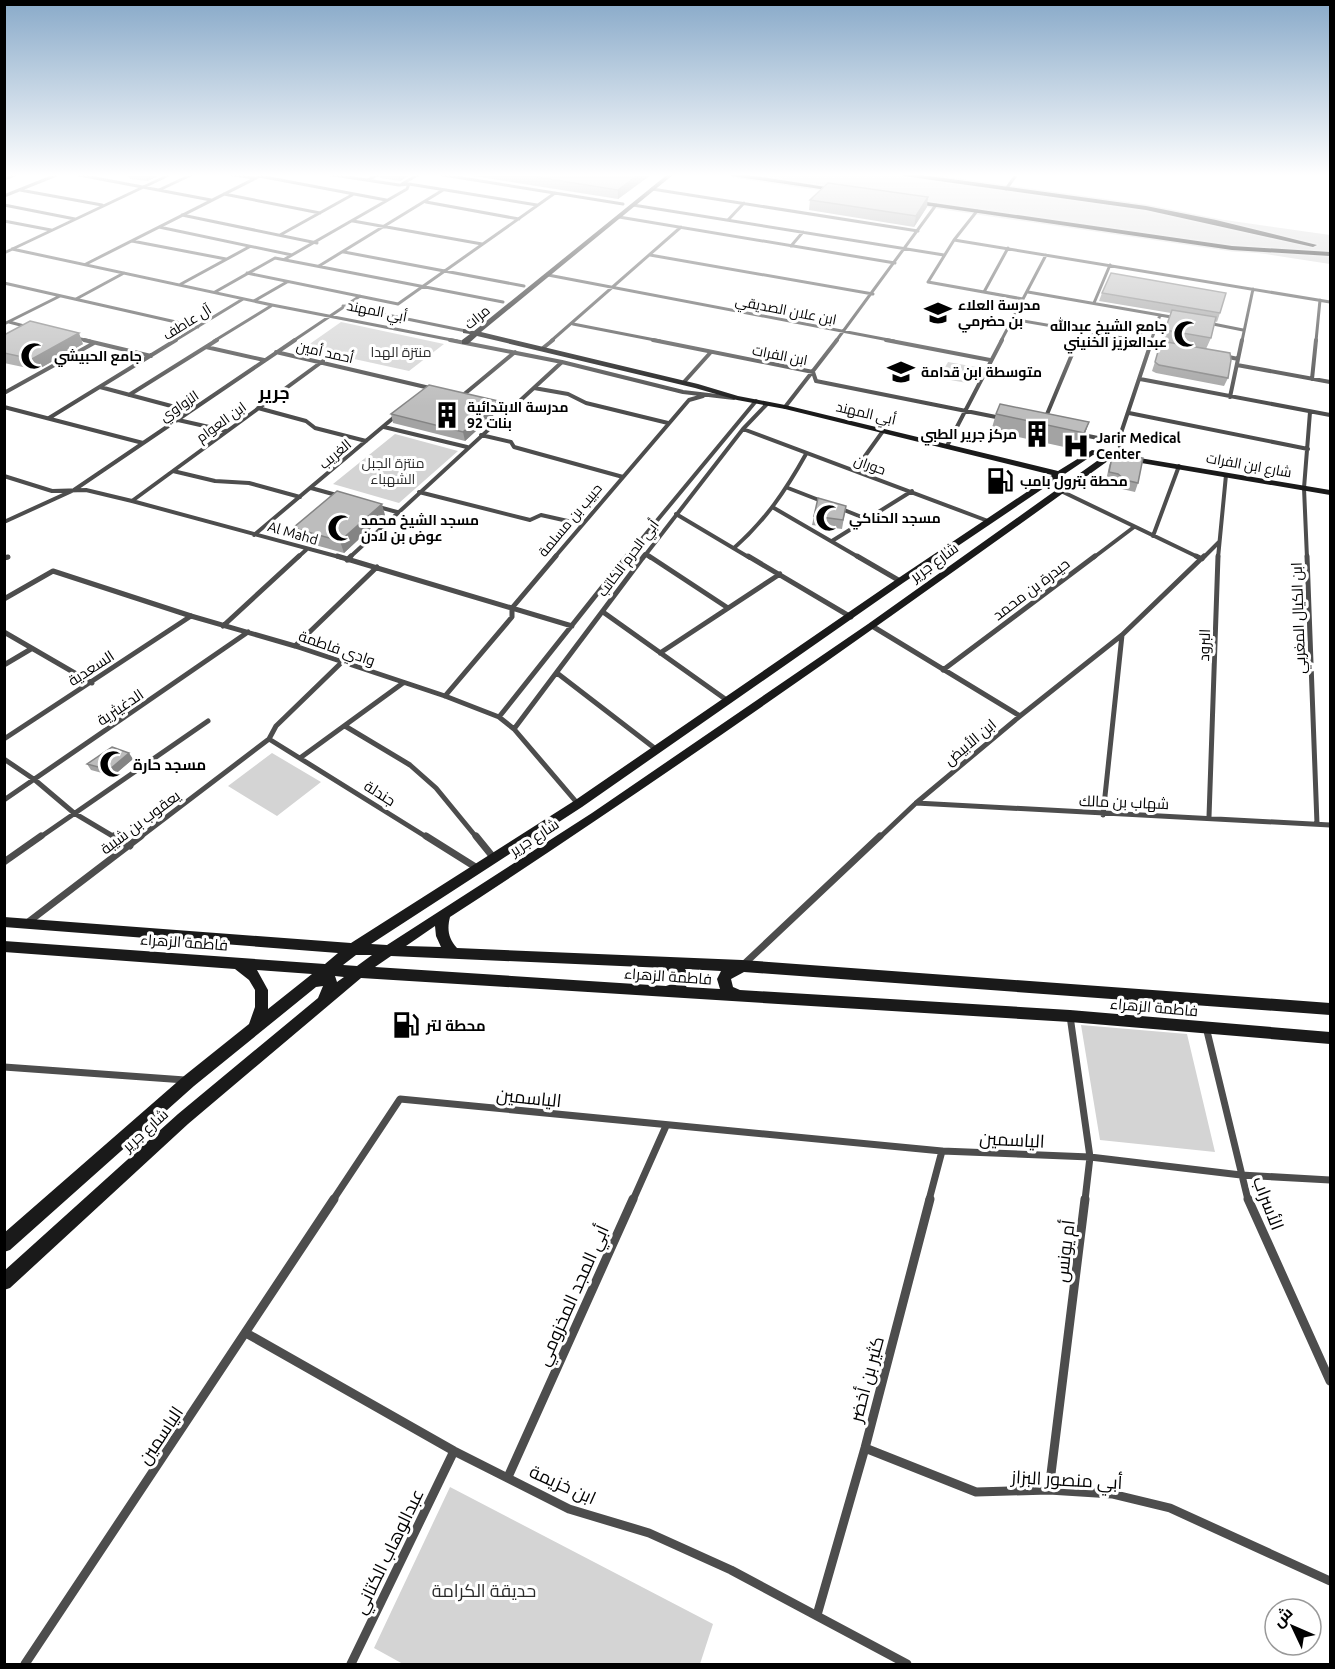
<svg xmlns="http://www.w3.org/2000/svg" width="1335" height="1669" viewBox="0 0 1335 1669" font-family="Ubuntu,Cairo,sans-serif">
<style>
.green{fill:#d4d4d4}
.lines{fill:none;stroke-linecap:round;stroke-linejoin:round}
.primary-casing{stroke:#dbdbdb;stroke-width:3}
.street-far4{stroke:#4d4d4d;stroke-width:3}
.street-far3{stroke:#4d4d4d;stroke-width:4}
.street-far2{stroke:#4d4d4d;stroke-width:5}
.street-far1{stroke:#4d4d4d;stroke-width:7}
.street{stroke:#4d4d4d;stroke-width:9}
.secondary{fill:#1a1a1a;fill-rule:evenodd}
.primary{fill:#000;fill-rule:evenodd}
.wall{fill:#a3a3a3}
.shaded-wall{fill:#848484}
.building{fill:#bdbdbd;stroke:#848484;stroke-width:1.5}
.labels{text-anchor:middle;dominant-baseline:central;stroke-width:6;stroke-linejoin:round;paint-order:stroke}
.far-poi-label{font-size:14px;font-weight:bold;fill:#000;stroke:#fff;text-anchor:start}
.far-street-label{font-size:14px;fill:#000;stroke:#fff}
.far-park-label{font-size:14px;fill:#2b2b2b;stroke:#fff}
.street-label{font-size:15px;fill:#000;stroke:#fff}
.poi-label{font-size:15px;font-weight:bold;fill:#000;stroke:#fff;text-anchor:start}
.far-district-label{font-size:18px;font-weight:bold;fill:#000;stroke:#fff}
.near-street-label{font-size:18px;fill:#000;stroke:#fff}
.near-park-label{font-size:18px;fill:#2b2b2b;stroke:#fff}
</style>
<rect width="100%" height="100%" fill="#fff"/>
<!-- green -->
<path class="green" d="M 752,174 L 902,174 L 1330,235 L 1330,264 Z
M 341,322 L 444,344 L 409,371 L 304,348 Z
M 948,362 L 976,367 L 967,383 L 939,378 Z
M 395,434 L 458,451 L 399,503 L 333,484 Z
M 272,753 L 321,782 L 277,816 L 228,786 Z
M 1081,1025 L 1187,1034 L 1215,1152 L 1100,1140 Z
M 450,1487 L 713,1624 L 700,1664 L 403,1664 L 374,1648 Z"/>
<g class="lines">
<defs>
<path id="primary" d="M 728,174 L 742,174 L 845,190 L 841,192 L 731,176 Z
M 900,174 L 915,174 L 1146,206 L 1216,220 L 1317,245 L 1313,247 L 1146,210 L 903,176 Z
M 906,199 L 1232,246 L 1330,252 L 1330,256 L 1232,250 L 909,203 Z"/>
</defs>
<!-- primary casing -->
<use href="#primary" class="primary-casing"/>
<!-- street-far4 -->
<path class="street-far4" d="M 74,174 L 211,200
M 228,174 L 254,178
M 327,174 L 399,185 L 409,184
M 437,174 L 623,204
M 259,176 L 386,200
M 4,179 L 17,174
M 367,180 L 380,174
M 402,184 L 419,174
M 652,189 L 918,231
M 1006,189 L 1017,174
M 20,190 L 102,205
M 159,190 L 193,174
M 224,194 L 320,213
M 4,196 L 59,174
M 426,202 L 519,219
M 4,205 L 75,219
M 633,205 L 944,255
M 977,211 L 954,240 L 928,282 L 1023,299
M 182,215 L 317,243
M 619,217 L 895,263
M 728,220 L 744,203
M 4,221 L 51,230
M 353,221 L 482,244
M 159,227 L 292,255
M 280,235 L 352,195
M 954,240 L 1330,302
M 132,241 L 226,259
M 791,246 L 803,232
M 12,249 L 272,305 L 457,341
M 344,252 L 524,286
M 4,253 L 171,174
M 650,255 L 873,294
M 285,259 L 407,189 L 409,184 L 537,205
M 86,264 L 264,174
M 319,266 L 443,190
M 247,273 L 398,304 L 555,193
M 548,275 L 894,341
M 4,283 L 198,327
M 181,284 L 249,247
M 215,292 L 275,258 L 503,302
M 984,292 L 1008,248
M 1028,292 L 1177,318
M 76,299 L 124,273
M 254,301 L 287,282
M 1094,303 L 1110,265
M 343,306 L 466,331
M 1012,319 L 1140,341
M 9,322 L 28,327
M 1208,323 L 1243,330
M 4,324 L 60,296
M 573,324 L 660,341
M 76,338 L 90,341
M 174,341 L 243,299
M 214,341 L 271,306
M 293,341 L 360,296
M 551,341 L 681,227
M 836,341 L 936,205
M 1001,341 L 1046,255
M 1078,341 L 1082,331
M 1151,341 L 1160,315
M 1242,341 L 1253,289
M 1316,341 L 1320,300"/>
<!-- street-far3 -->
<path class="street-far3" d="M 84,340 L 151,356
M 450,340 L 562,362 L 683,392 L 734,398
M 653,340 L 813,372 L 816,381 L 1001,418
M 886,340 L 990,360
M 1132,340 L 1166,346
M 206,347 L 264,360
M 543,348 L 553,340
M 276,352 L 434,389
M 1224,356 L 1238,359
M 1237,365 L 1330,382
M 1140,379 L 1330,415
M 1312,379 L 1316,340
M 684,382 L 711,352
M 100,387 L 190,411
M 534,388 L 568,394 L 586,403 L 668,423
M 4,393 L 94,343
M 129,395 L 217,340
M 462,396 L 515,352
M 1230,397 L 1242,340
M 4,407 L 143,443
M 785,407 L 837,340
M 258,408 L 306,421 L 315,428 L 366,441
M 1129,413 L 1308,449
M 49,418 L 176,340
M 1045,419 L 1078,340
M 178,420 L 227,431
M 384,427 L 467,447
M 743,429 L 988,521
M 1078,434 L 1118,442
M 481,435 L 511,442 L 514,447 L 623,477
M 947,446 L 1002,340
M 1126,458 L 1118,442 L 1152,340
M 855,470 L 883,431
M 173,471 L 215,481 L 249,483 L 300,497
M 4,476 L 52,491 L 86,490 L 132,501 L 343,558
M 311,488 L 340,496
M 788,488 L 824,502
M 1061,491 L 1200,558
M 419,492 L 530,520 L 541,515 L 581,524
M 132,501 L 323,361
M 375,506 L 397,512
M 774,508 L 860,558
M 839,508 L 869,520
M 676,514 L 750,558
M 4,522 L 74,490 L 295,340
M 254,535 L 398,414
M 1153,536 L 1179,466
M 832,541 L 912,491
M 734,548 C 765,521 786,490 806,454
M 645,554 L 651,558
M 5,558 L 8,557
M 297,558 L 306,550
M 349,558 L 562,362
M 554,558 L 689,400 L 703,396
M 626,558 L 756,401
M 643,558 L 743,429 L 767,404
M 1093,558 L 1134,527
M 1203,558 L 1219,542
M 1218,558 L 1226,475
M 1307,558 L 1304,488 L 1310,412"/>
<!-- street-far2 -->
<path class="street-far2" d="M 337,556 L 572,626
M 649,556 L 728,608
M 748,556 L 851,617
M 857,556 L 900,581
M 1196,556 L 1202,559
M 1307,556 L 1317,824
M 4,558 L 8,557
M 347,560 L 351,556
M 4,599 L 53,571 L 191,616 L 295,646 L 445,696 L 499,717 L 514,729 L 578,804
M 603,612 L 728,701
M 223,626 L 299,556
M 872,626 L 1020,716
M 4,632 L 92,683
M 295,646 L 377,567
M 660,653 L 780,574
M 4,665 L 31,649
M 943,670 L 1095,556
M 557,673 L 657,750
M 445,696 L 512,617 L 512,608 L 556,556
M 499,717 L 627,556
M 345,726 L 410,765 L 436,788 L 477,838
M 514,729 L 644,556
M 4,739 L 191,616
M 269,739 L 428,838
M 300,758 L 403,683
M 4,759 L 35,780 L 74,813 L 116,838
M 4,800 L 248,632
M 916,803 L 1330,825
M 1103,815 L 1122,635
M 1209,817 L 1218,556
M 39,838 L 208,721
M 139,838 L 269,739 L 276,726 L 341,663
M 879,838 L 916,803 L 1020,716 L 1122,635 L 1204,556"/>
<!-- street-far1 -->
<path class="street-far1" d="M 114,836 L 130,846
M 426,836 L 477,868
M 476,836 L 493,857
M 4,862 L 41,836
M 27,923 L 141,836
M 742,966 L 880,836
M 1070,1016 L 1090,1157 L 1085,1200
M 1206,1027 L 1248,1200
M 4,1067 L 185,1080
M 333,1200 L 400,1099 L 942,1151 L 1090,1157 L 1241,1175 L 1330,1180
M 633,1200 L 666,1126
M 929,1200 L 942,1151"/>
<!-- street -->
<path class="street" d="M 1248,1199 L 1330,1381
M 246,1333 L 454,1451 L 569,1509 L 649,1533 L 731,1570 L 907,1664
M 865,1448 L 976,1492 L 1049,1490 L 1112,1494 L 1170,1508 L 1330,1581
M 508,1477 L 633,1199
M 1049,1490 L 1085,1199
M 817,1615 L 865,1448 L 930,1199
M 25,1664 L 334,1199
M 351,1664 L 454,1451"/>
<!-- secondary -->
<path class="secondary" d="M 668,174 L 674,174 L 481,332 L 698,384 L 738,396 L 785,405 L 1058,471 L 1092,450 L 1330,490 L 1330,495 L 1112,458 C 894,615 676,770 450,917 C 447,929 448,938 457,948 L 742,960 L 1330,1003 L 1330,1015 L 744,972 L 731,979 L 733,987 L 740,990 L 1070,1010 L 1330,1032 L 1330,1044 L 1070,1022 L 361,978 L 188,1124 L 10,1288 L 4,1290 L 4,1271 L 178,1114 L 318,998 L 323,986 L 316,987 L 194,1086 L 10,1250 L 4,1252 L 4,1233 L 184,1076 L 249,1024 L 255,1007 L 255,990 L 249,980 L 235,969 L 4,952 L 4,941 L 325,964 L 338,953 L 4,927 L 4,917 L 351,943 L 574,801 L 897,579 L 1052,475 L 785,409 L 737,400 L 695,388 L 477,336 L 468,344 L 462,344 L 462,340 L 470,334 L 463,333 L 463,329 L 474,331 ZM 1093,455 L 1104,456 L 868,624 L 592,813 L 387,945 L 371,944 L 582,807 L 903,583 ZM 435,926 L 436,936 L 441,947 L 406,946 ZM 356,955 L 372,955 L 357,966 L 343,965 ZM 391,956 L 665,968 L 676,979 L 672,984 L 666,986 L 375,967 ZM 685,969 L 721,971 L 717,979 L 720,989 L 686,987 L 691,979 ZM 257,970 L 312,974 L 268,1009 L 268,990 ZM 335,976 L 344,977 L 337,982 Z"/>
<!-- primary -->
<use href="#primary" class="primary"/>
</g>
<!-- wall -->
<path class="wall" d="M 128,174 L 163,174 L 147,181 L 130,179 Z
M 379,174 L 412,174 L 400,181 L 380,178 Z
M 467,174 L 652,174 L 618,199 L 467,175 Z
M 810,200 L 927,207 L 914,227 L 809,210 Z
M 1102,293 L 1220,313 L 1217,322 L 1215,321 L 1211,338 L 1206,349 L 1228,378 L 1224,386 L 1156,373 L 1152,371 L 1171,313 L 1099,301 Z
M 4,335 L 83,344 L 37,370 L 4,363 Z
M 499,410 L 465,441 L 393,423 L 391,414 Z
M 996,414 L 1089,422 L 1083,439 L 1078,450 L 991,431 Z
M 1112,457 L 1138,483 L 1135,492 L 1122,489 L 1115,483 L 1106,481 L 1109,466 Z
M 846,506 L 842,529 L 812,525 L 814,516 Z
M 385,515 L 344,553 L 297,540 L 293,528 Z
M 133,759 L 113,776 L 91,770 L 87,764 Z"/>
<!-- shaded-wall -->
<path class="shaded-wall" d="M 145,174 L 163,174 L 147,181 Z
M 398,174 L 412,174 L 400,181 Z
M 639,174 L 652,174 L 618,199 L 618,190 Z
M 928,197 L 927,207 L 914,227 L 916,216 Z
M 79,333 L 83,344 L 37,370 L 32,359 Z
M 498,401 L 499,410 L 465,441 L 463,432 Z
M 1089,422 L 1083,439 L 1078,450 L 1084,433 Z
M 382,504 L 385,515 L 344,553 L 340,541 Z
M 129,753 L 133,759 L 113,776 L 109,770 Z"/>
<!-- building -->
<path class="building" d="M 517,174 L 639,174 L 618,190 Z
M 828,183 L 928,197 L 916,216 L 810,200 Z
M 1111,273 L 1226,293 L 1220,313 L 1102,293 Z
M 1172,310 L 1216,317 L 1211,338 L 1165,330 Z
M 30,321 L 79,333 L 32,359 L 4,353 L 4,335 Z
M 1161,341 L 1230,353 L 1231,360 L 1228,378 L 1159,365 L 1155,362 Z
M 429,385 L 498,401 L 463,432 L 391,414 Z
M 1000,404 L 1089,422 L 1084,433 L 996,414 Z
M 1119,454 L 1143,458 L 1138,483 L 1125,480 L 1118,474 L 1109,472 L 1112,457 Z
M 337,491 L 382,504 L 340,541 L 293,528 Z
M 818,498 L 846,506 L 843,520 L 814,516 Z
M 112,747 L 129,753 L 109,770 L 87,764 Z"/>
<!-- sky -->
<linearGradient id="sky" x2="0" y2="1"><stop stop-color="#89aac9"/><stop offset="0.43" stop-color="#fff"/><stop offset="1" stop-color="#fff" stop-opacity="0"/></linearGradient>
<rect width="1335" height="407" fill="url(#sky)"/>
<!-- icons -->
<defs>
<symbol id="school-bare" viewBox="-9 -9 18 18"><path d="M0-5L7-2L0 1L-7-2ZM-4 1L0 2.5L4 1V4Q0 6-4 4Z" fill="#000" stroke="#fff" stroke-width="2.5" paint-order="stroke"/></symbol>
<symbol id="mosque-bare" viewBox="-9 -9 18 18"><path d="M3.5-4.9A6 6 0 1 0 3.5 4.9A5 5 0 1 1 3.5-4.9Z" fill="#000" stroke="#fff" stroke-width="2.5" paint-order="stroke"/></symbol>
<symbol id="building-bare" viewBox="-9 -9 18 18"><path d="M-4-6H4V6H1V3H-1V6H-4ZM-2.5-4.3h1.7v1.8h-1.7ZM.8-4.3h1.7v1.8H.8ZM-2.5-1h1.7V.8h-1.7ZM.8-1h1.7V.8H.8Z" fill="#000" stroke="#fff" stroke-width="2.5" paint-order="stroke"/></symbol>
<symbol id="hospital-bare" viewBox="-9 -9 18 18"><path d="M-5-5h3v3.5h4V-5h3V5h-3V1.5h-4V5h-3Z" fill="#000" stroke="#fff" stroke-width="2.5" paint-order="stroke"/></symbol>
<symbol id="fuel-bare" viewBox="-9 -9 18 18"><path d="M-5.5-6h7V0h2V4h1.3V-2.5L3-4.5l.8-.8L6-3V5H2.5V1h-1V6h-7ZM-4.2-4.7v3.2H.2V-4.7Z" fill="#000" stroke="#fff" stroke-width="2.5" paint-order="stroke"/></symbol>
</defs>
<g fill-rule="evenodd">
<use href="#school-bare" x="919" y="294" width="38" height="38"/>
<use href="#mosque-bare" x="1168" y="315" width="38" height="38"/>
<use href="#mosque-bare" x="15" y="337" width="38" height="38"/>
<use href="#school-bare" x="882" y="353" width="38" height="38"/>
<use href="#building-bare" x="428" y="396" width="38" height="38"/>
<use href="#building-bare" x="1018" y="415" width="38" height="38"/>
<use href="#hospital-bare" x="1057" y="427" width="38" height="38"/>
<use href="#fuel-bare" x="981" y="462" width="38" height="38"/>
<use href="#mosque-bare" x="810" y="499" width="38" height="38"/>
<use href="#mosque-bare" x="322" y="509" width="38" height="38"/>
<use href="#mosque-bare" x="94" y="745" width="38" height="38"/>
<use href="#fuel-bare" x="387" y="1006" width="38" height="38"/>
</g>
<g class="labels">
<!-- far-poi labels -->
<g class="far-poi-label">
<text x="958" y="305">مدرسة العلاء<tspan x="958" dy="16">بن حضرمي</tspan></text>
<text x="1167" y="326" text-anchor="end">جامع الشيخ عبدالله<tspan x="1167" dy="16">عبدالعزيز الخنيني</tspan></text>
<text x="54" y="356">جامع الحبيشي</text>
<text x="921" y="372">متوسطة ابن قدامة</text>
<text x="467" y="407">مدرسة الابتدائية<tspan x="467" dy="16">92 بنات</tspan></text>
<text x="1017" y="434" text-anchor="end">مركز جرير الطبي</text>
<text x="1096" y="438">Jarir Medical<tspan x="1096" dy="16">Center</tspan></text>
<text x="1020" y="481">محطة بترول بامب</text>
<text x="849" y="518">مسجد الحناكي</text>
<text x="361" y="520">مسجد الشيخ محمد<tspan x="361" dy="16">عوض بن لادن</tspan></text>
</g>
<!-- far-street labels -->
<g class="far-street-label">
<text transform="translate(786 310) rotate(11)">ابن علان الصديقي</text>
<text transform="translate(377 311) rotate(11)">أبي المهند</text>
<text transform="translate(477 317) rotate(-39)">مرات</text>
<text transform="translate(187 322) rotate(-32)">آل عاطف</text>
<text transform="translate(325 352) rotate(13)">أحمد أمين</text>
<text transform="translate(780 355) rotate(11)">ابن الفرات</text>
<text transform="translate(179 406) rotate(-34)">الزواوي</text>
<text transform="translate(866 413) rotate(13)">أبي المهند</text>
<text transform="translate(221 422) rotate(-36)">ابن العوام</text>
<text transform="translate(335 454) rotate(-40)">الغريب</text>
<text transform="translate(870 465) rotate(20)">حوران</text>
<text transform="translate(1249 465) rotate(10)">شارع ابن الفرات</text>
<text transform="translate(570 520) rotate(-50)">حبيب بن مسلمة</text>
<text transform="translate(293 533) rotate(16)">Al Mahd</text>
<text transform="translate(628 558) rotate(-53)">أبي الحرم الكاتب</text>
</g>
<!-- far-park labels -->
<g class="far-park-label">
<text x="401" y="352">منتزة الهدا</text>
<text x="393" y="463">منتزة الجبل<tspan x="393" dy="16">الشهباء</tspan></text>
</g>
<!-- street labels -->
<g class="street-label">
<text transform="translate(934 562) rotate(-36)">شارع جرير</text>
<text transform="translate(1031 589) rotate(-37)">حيدرة بن محمد</text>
<text transform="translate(1298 618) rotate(-92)">ابن الكيال المغربي</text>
<text transform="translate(1204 645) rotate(-88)">البرود</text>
<text transform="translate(337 648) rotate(19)">وادي فاطمة</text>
<text transform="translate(91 668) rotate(-33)">السعدية</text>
<text transform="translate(120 707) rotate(-34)">الدغيثرية</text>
<text transform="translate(970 742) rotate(-40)">ابن الأبيض</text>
<text transform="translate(380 793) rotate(32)">جندلة</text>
<text transform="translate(1124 802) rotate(2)">شهاب بن مالك</text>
<text transform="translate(140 822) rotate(-37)">يعقوب بن شيبة</text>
<text transform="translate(534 837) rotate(-33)">شارع جرير</text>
<text transform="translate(184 942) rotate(4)">فاطمة الزهراء</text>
<text transform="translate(668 976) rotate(4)">فاطمة الزهراء</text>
<text transform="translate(1154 1007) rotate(5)">فاطمة الزهراء</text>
<text transform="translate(145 1130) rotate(-42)">شارع جرير</text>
</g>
<!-- poi labels -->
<g class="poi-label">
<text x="133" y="764">مسجد حارة</text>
<text x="426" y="1025">محطة لتر</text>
</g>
<!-- far-district labels -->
<g class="far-district-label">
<text x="274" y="392">جرير</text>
</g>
<!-- near-street labels -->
<g class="near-street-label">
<text transform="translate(529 1097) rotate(6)">الياسمين</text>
<text transform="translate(1012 1139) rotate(3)">الياسمين</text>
<text transform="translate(1269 1203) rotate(69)">الأسراب</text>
<text transform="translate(1064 1251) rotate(-83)">أم يونس</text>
<text transform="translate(572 1295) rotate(-66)">أبي المجد المخزومي</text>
<text transform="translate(866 1379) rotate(-75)">كثير بن أخضر</text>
<text transform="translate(160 1435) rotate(-56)">الياسمين</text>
<text transform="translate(1067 1479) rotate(3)">أبي منصور البزاز</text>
<text transform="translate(563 1484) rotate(24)">ابن خزيمة</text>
<text transform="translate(388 1551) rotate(-64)">عبدالوهاب الكتاني</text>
</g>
<!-- near-park labels -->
<g class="near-park-label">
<text x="484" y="1590">حديقة الكرامة</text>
</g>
</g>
<!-- border -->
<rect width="1335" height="1669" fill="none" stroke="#000000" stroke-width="12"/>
<!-- north arrow -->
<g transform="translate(1293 1627) rotate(314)"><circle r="28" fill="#ffffff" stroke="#999999" stroke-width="1.5"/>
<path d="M0-4.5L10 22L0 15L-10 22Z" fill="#000000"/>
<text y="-9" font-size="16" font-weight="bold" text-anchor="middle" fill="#000000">ش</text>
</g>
</svg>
